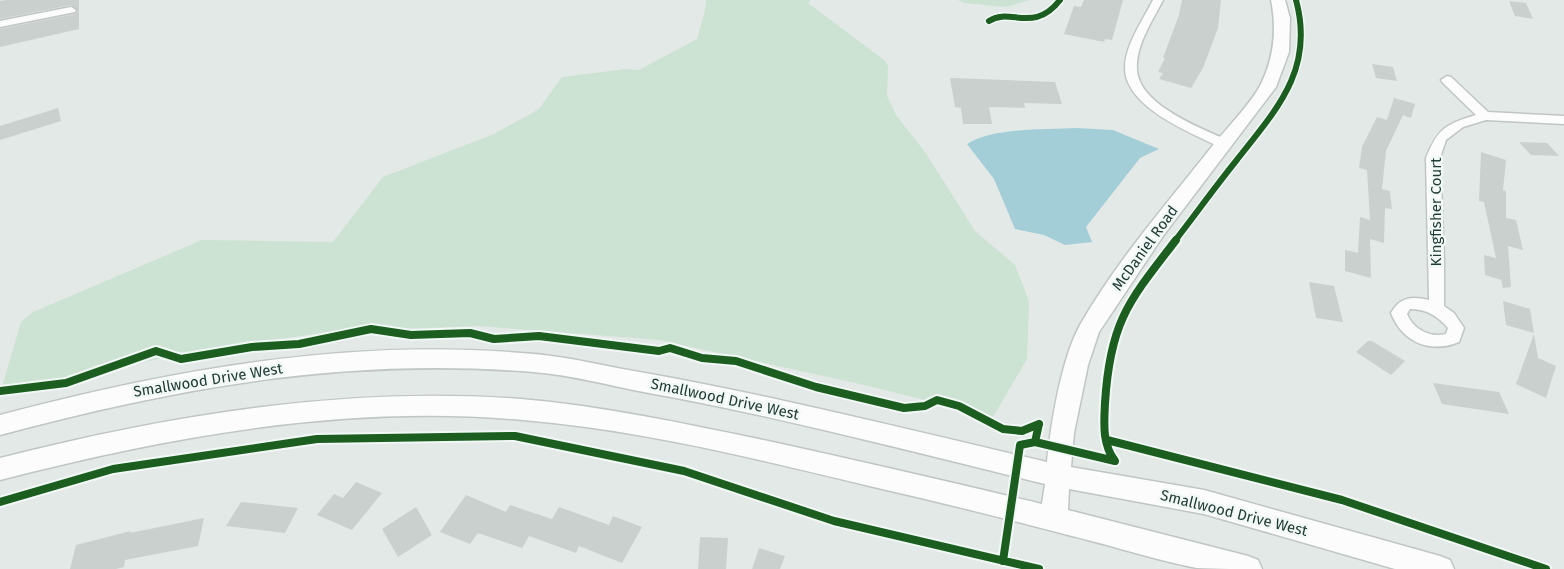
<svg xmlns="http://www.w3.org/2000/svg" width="1564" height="569" viewBox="0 0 1564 569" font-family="'Fira Sans',sans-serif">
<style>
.green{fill:#cce2d3}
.water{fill:#a3ced8}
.building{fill:#cad0ce}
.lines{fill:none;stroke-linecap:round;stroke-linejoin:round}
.street-casing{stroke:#c0c6c3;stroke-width:3}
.secondary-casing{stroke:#bfc6c4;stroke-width:3}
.street{fill:#fbfcfb;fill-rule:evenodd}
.secondary{fill:#fbfcfb;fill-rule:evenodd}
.cycleway-far1-casing{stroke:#f1f8f5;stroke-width:9}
.cycleway-casing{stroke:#f1f8f5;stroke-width:12}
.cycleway-far1{stroke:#1b5e20;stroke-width:6}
.cycleway{stroke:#1b5e20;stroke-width:8}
.labels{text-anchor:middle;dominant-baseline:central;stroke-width:5;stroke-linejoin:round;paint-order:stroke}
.street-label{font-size:15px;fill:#213c36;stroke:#f1f8f5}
</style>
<rect width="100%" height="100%" fill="#e3e9e6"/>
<!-- green -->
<path class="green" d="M 706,0 L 811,0 L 808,3 L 884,60 L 888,66 L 887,96 L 896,115 L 925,152 L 975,231 L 1015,265 L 1029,301 L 1027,359 L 993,417 L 869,386 L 659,340 L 478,326 L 328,332 L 181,354 L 0,394 L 21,322 L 33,312 L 202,240 L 333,242 L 383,177 L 494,134 L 539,109 L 562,77 L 626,69 L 639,70 L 697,39 L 705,11 Z
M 958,0 L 1030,0 L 1006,7 L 964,3 Z"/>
<!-- water -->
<path class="water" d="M 1077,128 L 1113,130 L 1159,149 L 1140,158 L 1086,227 L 1092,242 L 1065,245 L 1044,235 L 1015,229 L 994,179 L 967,144 C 995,127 1045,130 1077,128 Z"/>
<!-- building -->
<path class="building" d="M 6,0 L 79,0 L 79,29 L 0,47 L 0,29 L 75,14 L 78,11 L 71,5 L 0,19 L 0,1 Z
M 1084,0 L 1123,0 L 1112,40 L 1105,39 L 1104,42 L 1064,34 L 1074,6 L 1081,7 Z
M 1182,0 L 1221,0 L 1218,28 L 1203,68 L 1191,88 L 1159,79 L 1163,73 L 1158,72 L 1165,58 L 1163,58 L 1179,15 Z
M 1509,1 L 1526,3 L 1533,19 L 1515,16 Z
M 1372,64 L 1393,67 L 1397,81 L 1376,78 Z
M 950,78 L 1055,82 L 1062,104 L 1024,103 L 1025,108 L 989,107 L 992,124 L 963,124 L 961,108 L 955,107 Z
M 1394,98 L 1415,104 L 1411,118 L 1403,115 L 1386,151 L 1382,189 L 1390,191 L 1392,209 L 1385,208 L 1384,243 L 1370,239 L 1371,278 L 1345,271 L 1345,250 L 1358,253 L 1360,217 L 1370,220 L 1367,170 L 1359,168 L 1362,147 L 1377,117 L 1387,120 Z
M 58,108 L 61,121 L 0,140 L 0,126 Z
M 1519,142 L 1547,143 L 1559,156 L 1531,155 Z
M 1481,152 L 1506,160 L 1503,190 L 1506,191 L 1506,218 L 1516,220 L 1523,250 L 1508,246 L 1511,287 L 1503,288 L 1501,280 L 1485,275 L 1484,255 L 1496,258 L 1484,202 L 1479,201 Z
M 1309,282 L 1334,286 L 1343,322 L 1316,318 Z
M 1503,301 L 1530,309 L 1534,333 L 1506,325 Z
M 1534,334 L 1538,358 L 1556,366 L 1546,398 L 1516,384 Z
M 1368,341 L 1372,341 L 1405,361 L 1391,375 L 1356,352 Z
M 1433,383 L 1499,392 L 1509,414 L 1442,404 Z
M 356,482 L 382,493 L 352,530 L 317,515 L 334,494 L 343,498 Z
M 466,495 L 506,512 L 510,505 L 552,519 L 559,507 L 609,525 L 613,516 L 642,527 L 622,563 L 579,546 L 576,553 L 529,536 L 522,548 L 478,533 L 470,544 L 440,532 Z
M 241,502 L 298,508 L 285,533 L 226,526 Z
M 416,507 L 432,535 L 398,557 L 382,529 Z
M 204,518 L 198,546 L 125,560 L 124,567 L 116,569 L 70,569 L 76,545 L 131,531 L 130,533 Z
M 700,537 L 728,538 L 726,569 L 698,569 Z
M 759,548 L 785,556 L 780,569 L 752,569 Z"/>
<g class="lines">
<defs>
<path id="street" d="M 1153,0 L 1163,0 C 1153,20 1135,46 1137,70 C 1139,105 1202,129 1230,141 L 1231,144 L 1230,147 L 1220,147 C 1191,133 1125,107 1125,68 C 1125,45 1143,20 1153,0 Z
M 71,7 L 76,10 L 75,12 L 0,27 L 0,21 Z
M 1447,76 L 1451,77 L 1488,112 L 1564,116 L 1564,124 L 1486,120 L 1463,127 L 1446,140 L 1440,158 L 1444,258 L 1444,306 L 1454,313 L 1464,328 L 1459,342 C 1430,354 1402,342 1391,313 C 1400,297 1412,296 1429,300 L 1426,158 C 1438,128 1446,124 1476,115 L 1443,83 L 1441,80 ZM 1410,309 C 1426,309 1438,316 1448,328 L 1446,334 C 1430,338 1414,330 1407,314 Z"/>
<path id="secondary" d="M 1271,0 L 1285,0 L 1290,18 L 1289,52 L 1276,87 L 1163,236 L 1099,332 L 1088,365 L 1074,433 L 1071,467 L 1204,490 L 1440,556 L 1450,560 L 1454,569 L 1395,569 L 1204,514 L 1069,489 L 1068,510 L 1248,556 L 1258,560 L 1262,569 C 1241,569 1217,569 1197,568 C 1155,560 1114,546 1072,536 C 1008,519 943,503 878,488 C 761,460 643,430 523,420 C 347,404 170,436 0,480 L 0,458 C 170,415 345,386 521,399 C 604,406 686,424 768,441 C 859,461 951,482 1042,504 L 1045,484 C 913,452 782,417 649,393 C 611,386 572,375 533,372 C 347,357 178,387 0,435 L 0,415 C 174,369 353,337 534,354 C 571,357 608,367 645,373 C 780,397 913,431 1047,462 C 1051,423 1061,360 1080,325 C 1116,262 1165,206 1210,149 C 1224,131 1251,104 1261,84 C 1274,57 1277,30 1271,0 Z"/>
</defs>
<!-- street casing -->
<use href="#street" class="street-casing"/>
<!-- secondary casing -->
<use href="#secondary" class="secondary-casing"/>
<!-- street -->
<use href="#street" class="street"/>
<!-- secondary -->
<use href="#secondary" class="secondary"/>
<defs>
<path id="cycleway-far1" d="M 989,21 C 1010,7 1034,34 1060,0
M 1174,242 C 1195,215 1215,187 1236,161 C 1276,110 1315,70 1296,0"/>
<path id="cycleway" d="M 0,391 L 66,383 L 156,351 L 181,359 L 252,347 L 299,344 L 371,329 L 411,335 L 470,333 L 494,339 L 539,336 L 659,351 L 670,348 L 702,358 L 736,361 L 816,387 L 904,408 L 925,406 L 937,400 L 959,406 L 1003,429 L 1022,431 L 1039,424
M 1039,424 L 1035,442 L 1115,461 C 1102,444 1104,423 1105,403 C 1110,322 1128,302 1176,240
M 1107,440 L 1342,500 L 1546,569
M 0,502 L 113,469 L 317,439 L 515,436 L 684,471 L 834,521 L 1039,569
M 1003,561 L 1020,445 L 1035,442"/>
</defs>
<!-- cycleway-far1 casing -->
<use href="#cycleway-far1" class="cycleway-far1-casing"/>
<!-- cycleway casing -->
<use href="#cycleway" class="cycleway-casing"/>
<!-- cycleway-far1 -->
<use href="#cycleway-far1" class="cycleway-far1"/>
<!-- cycleway -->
<use href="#cycleway" class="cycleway"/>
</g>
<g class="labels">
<!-- street labels -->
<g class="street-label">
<text transform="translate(1436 212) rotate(-90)">Kingfisher Court</text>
<text transform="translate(1145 248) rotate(-54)">McDaniel Road</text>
<text transform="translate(208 380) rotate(-9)">Smallwood Drive West</text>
<text transform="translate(725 399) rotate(12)">Smallwood Drive West</text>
<text transform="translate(1234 513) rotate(14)">Smallwood Drive West</text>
</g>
</g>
</svg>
